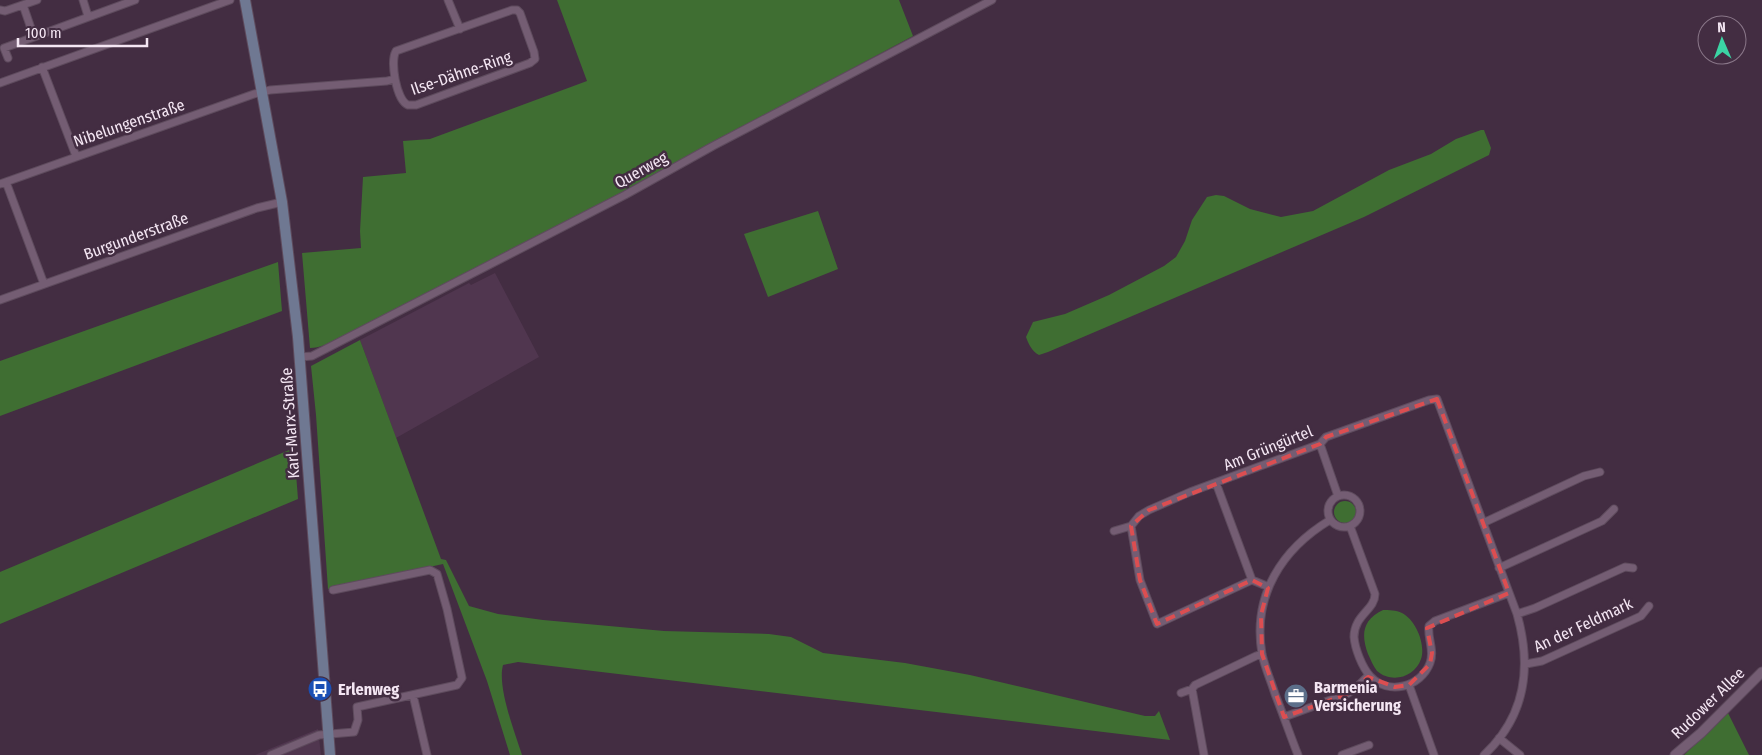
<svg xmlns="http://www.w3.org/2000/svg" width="1762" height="755" viewBox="0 0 1762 755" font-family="'Fira Sans Condensed',sans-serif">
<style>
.built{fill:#50364f}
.green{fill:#3f6e32}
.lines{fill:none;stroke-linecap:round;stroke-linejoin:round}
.minor-casing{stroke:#5e4b5d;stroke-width:9}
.tertiary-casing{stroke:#5e4b5d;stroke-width:11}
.secondary-casing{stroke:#5e4b5d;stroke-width:12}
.minor{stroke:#745d73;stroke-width:7}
.tertiary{stroke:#745d73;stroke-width:9}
.secondary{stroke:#6f7892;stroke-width:10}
.marked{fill:none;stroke:#dc4e51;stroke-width:4;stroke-dasharray:10 6;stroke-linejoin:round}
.labels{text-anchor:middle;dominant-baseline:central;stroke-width:5;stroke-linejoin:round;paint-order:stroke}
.street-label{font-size:16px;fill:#f4e6f3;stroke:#432d42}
.poi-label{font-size:16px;font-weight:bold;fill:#f4e6f3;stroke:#432d42;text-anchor:start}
</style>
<rect width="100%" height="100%" fill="#432d42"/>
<!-- built -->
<path class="built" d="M 495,273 L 539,357 L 396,438 L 360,340 L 469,283 L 471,285 Z
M 318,729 L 321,755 L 255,755 Z"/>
<!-- green -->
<path class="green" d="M 557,0 L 899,0 L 913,36 L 627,189 L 628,190 L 368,325 C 349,330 330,348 310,348 L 302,253 L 361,248 L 360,231 L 363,177 L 406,173 L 403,141 L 430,139 L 587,81 Z
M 1481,130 L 1484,130 L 1491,148 L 1489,155 L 1364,217 L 1048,352 L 1039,355 C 1032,351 1029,345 1026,337 L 1033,322 L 1065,314 L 1109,295 L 1164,266 L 1176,257 L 1185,241 L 1192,220 L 1207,197 L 1216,195 L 1224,196 L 1250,209 L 1281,217 L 1313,211 L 1389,170 L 1431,154 L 1456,139 Z
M 818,211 L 838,269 L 768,297 L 744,234 Z
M 278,262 L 282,311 L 0,416 L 0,361 Z
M 360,340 L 441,559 L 446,560 L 469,606 L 498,614 L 543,620 L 664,631 L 769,634 L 791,637 L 823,653 L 905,663 L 970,675 L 1145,716 L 1155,716 L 1159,711 L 1170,740 L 518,662 L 503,665 C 497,687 515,733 522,755 L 510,755 L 487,681 L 443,564 L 328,589 L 316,415 L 311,366 Z
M 294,448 L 298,499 L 0,624 L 0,572 Z
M1334 512a11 11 0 1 1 22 0a11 11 0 1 1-22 0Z
M 1383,610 C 1389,610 1396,610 1402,613 C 1416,620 1426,645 1421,659 C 1415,677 1392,684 1377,671 C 1373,666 1371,660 1368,654 C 1361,635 1362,620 1383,610 Z
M 1728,713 L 1749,755 L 1684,755 Z"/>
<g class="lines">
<defs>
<path id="minor" d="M 83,0 L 88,16
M 448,0 L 460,29
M 23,5 L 34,37
M 0,10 L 5,11 L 37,0
M 512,10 L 517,10 L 520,13 L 534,52 L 535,59 L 530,63 L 416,105 C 414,105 410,105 408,105 C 396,100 390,61 396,51 Z
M 8,58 L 4,48 L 135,0
M 42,67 L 76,156
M 0,83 L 230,0
M 6,182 L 44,284
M 0,184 L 254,94 L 270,90 L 387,81 L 394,79
M 0,300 L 257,208 L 282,202
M 300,357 L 312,356 L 625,195 L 713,146 L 992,0
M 1320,444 L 1338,496
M 1216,483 L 1252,580
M1328 511a16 16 0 1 1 32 0a16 16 0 1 1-32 0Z
M 1483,523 L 1584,476 L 1600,472
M 1131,526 L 1140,580 L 1157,624 L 1252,580 L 1269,587
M 1350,526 L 1375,594 C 1375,610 1354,615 1354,637 C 1355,649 1362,667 1370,676 C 1388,696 1421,687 1430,663 C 1435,650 1427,638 1429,626 L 1435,621 L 1509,593
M 1114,531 L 1131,526 L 1139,516 L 1149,510 L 1190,492 L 1320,444 L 1326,437 L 1429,400 L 1437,399 L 1517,614 C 1532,667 1526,716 1484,755
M 1499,568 L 1602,521 L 1614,509
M 1517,614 L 1535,608 L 1625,567 L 1633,568
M 1526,664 L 1542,661 L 1641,616 L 1649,606
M 1409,685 L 1434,755
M 1181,693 L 1192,689
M 413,695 L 427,755
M 1284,717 L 1347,694 L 1355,689 L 1369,675
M 1499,738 L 1520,755
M 271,755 L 319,735 L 354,732 L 358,720 L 357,707 L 457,685 L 462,678 L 447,609 L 437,574 L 430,570 L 333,590
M 1204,755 L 1192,689 L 1195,685 L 1256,656 L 1262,654
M 1298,755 C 1290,735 1283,714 1275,694 C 1271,681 1265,668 1262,654 C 1252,595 1282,549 1330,520
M 1342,755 L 1369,745"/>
<path id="tertiary" d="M 1675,755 L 1701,733 L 1762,672"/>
<path id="secondary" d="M 245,0 L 282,202 L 298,337 L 330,755"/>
</defs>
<!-- minor casing -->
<use href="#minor" class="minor-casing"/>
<!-- tertiary casing -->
<use href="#tertiary" class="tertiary-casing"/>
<!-- secondary casing -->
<use href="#secondary" class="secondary-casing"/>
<!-- minor -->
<use href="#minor" class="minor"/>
<!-- tertiary -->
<use href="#tertiary" class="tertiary"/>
<!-- secondary -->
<use href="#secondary" class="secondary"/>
</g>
<!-- marked area -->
<path class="marked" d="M 1437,399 L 1509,593 L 1427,628 L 1432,653 L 1430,664 L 1409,685 L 1395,687 L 1368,677 L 1347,694 L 1284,717 L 1262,654 L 1261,615 L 1268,588 L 1252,580 L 1157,624 L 1140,580 L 1131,526 L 1149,510 L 1320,444 L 1326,437 Z"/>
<!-- icons -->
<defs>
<symbol id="bus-disc" viewBox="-11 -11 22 22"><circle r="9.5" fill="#1a4fb4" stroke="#432d42"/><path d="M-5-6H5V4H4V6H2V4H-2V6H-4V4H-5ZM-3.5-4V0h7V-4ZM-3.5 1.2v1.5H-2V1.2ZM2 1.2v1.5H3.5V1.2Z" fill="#fff"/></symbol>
<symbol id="office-disc" viewBox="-11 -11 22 22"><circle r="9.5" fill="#5c6f8a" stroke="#432d42"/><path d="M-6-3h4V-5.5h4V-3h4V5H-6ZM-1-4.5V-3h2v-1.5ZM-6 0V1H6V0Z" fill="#fff"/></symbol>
</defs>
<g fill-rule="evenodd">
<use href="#bus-disc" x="306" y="675" width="28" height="28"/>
<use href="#office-disc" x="1282" y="682" width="28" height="28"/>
</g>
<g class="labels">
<!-- street labels -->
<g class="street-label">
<text transform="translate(461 73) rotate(-19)">Ilse-Dähne-Ring</text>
<text transform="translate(129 123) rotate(-19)">Nibelungenstraße</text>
<text transform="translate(641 170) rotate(-29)">Querweg</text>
<text transform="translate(136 236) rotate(-20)">Burgunderstraße</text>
<text transform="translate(290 423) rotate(-94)">Karl-Marx-Straße</text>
<text transform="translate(1268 448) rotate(-22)">Am Grüngürtel</text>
<text transform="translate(1583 625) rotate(-25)">An der Feldmark</text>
<text transform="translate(1708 703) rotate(-44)">Rudower Allee</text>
</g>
<!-- poi labels -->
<g class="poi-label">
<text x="1314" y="687">Barmenia<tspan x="1314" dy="18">Versicherung</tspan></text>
<text x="338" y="689">Erlenweg</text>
</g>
</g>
<!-- north arrow -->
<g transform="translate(1722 40) rotate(358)"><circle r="24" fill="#432d42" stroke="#8a7789"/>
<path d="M0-4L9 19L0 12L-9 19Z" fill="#3bd4a4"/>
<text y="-8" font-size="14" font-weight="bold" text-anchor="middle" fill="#f4e6f3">N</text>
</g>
<!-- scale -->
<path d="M18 38v8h129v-8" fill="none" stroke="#f4e6f3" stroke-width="2.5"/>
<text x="25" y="38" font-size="15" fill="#f4e6f3" stroke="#432d42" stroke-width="4" paint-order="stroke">100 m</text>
</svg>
